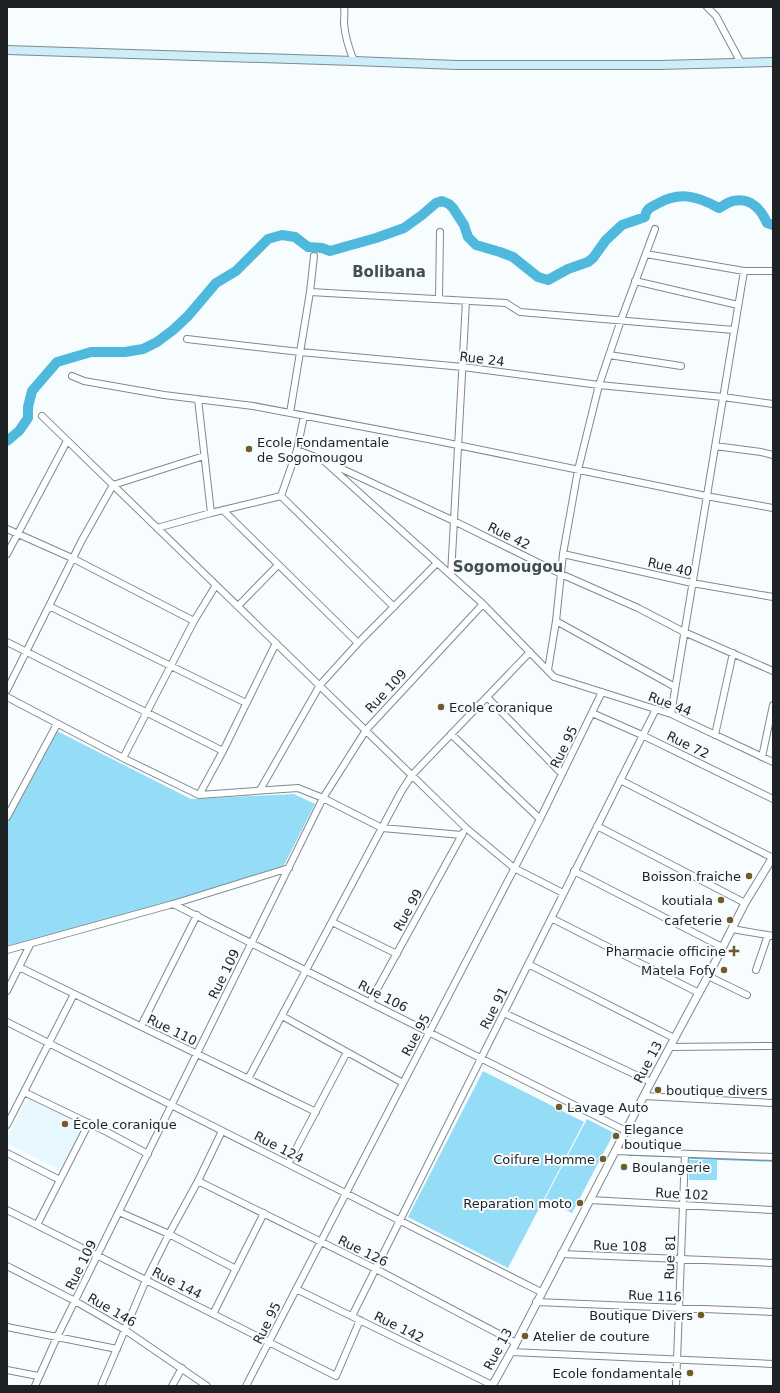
<svg xmlns="http://www.w3.org/2000/svg" width="780" height="1393" viewBox="0 0 780 1393" font-family="'DejaVu Sans',sans-serif">
<style>
.built{fill:#e6f7fd}
.green{fill:#95ddf7}
.lines{fill:none;stroke-linecap:round;stroke-linejoin:round}
.stream{stroke:#4eb9dc;stroke-width:1.5}
.river{stroke:#4eb9dc;stroke-width:10}
.minor-casing{stroke:#7f8a8e;stroke-width:8}
.tertiary-casing{stroke:#7f8a8e;stroke-width:9}
.secondary-casing{stroke:#7f8a8e;stroke-width:10}
.minor{stroke:#fff;stroke-width:6}
.tertiary{stroke:#fff;stroke-width:7}
.secondary{stroke:#cdedf8;stroke-width:8}
.poi-dot{fill:#6f5c2a;stroke:#f7fcfe;stroke-width:1.5}
.labels{text-anchor:middle;dominant-baseline:central;stroke-width:4;stroke-linejoin:round;paint-order:stroke}
.street-label{font-size:13px;fill:#1e2224;stroke:#f7fcfe}
.poi-label{font-size:13px;fill:#1e2224;stroke:#f7fcfe;text-anchor:end}
.quarter-label{font-size:15px;font-weight:bold;fill:#454f53;stroke:#f7fcfe}
</style>
<rect width="100%" height="100%" fill="#f7fcfe"/>
<!-- built -->
<path class="built" d="M 29,1097 L 85,1125 L 62,1171 L 7,1143 L 7,1139 Z"/>
<!-- green -->
<path class="green" d="M 55,730 L 191,799 L 294,794 L 315,804 L 283,867 L 93,925 L 7,946 L 7,824 Z
M 483,1071 L 584,1122 L 508,1268 L 408,1217 Z
M 587,1119 L 614,1133 L 572,1213 L 545,1199 Z
M 689,1160 L 717,1160 L 717,1180 L 689,1180 Z"/>
<g class="lines">
<!-- stream -->
<path class="stream" d="M 628,1155 L 684,1157
M 688,1158 L 773,1161"/>
<!-- river -->
<path class="river" d="M 7,441 L 19,431 L 28,418 L 28,407 L 32,391 L 57,362 L 91,352 L 125,352 L 143,349 L 157,342 L 173,330 L 188,316 L 216,283 L 236,271 L 268,239 L 282,235 L 295,237 L 308,247 L 322,248 L 330,251 L 376,238 L 404,228 L 422,215 L 436,203 L 442,201 L 449,204 L 453,208 L 464,225 L 468,237 L 476,245 L 500,252 L 513,257 L 538,277 L 548,280 L 568,269 L 588,262 L 593,258 L 606,240 L 622,225 L 645,217 C 646,209 651,207 657,204 C 680,191 697,196 719,208 C 723,206 728,202 733,201 C 750,197 761,209 767,223 L 773,225"/>
<defs>
<path id="minor" d="M 344,7 C 345,13 344,17 344,23 C 345,37 349,49 354,61
M 707,7 L 716,16 L 741,63
M 646,254 L 744,271 L 773,271
M 635,281 L 738,305
M 310,292 L 506,303 L 520,312 L 734,330
M 439,299 L 440,232
M 187,339 L 300,352 L 463,367 L 599,385 L 723,397 L 773,404
M 609,355 L 681,366
M 72,376 L 84,381 L 164,395 L 253,406 L 433,440 L 706,496 L 773,508
M 198,399 L 211,513
M 290,413 L 310,292 L 314,256
M 42,416 L 466,828 L 514,868 L 563,893
M 715,446 L 761,452 L 773,455
M 297,450 L 323,460 L 454,521 L 561,574 L 638,608 L 684,632 L 773,671
M 323,460 L 483,604 L 554,677 L 671,714 L 773,762
M 281,496 L 394,607
M 281,496 L 297,450 L 304,416
M 223,510 L 358,643
M 157,528 L 211,513 L 281,496
M 7,529 L 72,558 L 194,621
M 7,554 L 67,441
M 563,554 L 692,583 L 773,597
M 451,575 L 466,301
M 49,606 L 246,703
M 238,606 L 278,565
M 556,621 L 675,687
M 7,642 L 223,751
M 548,670 L 556,621 L 563,554 L 578,470 L 599,385 L 621,320 L 655,229
M 7,690 L 82,540 L 113,485 L 204,456
M 7,697 L 123,758 L 199,795 L 298,788 L 323,798 L 382,828 L 462,835
M 487,697 L 562,774
M 592,713 L 642,735 L 773,799
M 671,714 L 744,271
M 451,734 L 540,819
M 715,735 L 733,653
M 762,757 L 773,705
M 123,758 L 194,621 L 216,585
M 620,780 L 773,858
M 260,790 L 320,685 L 358,643 L 437,563
M 199,795 L 223,751 L 276,643
M 7,817 L 57,724
M 597,826 L 745,903
M 574,871 L 722,947
M 173,904 L 626,1131
M 551,918 L 699,993
M 332,922 L 397,954
M 732,929 L 773,936
M 7,950 L 173,904 L 289,868
M 528,964 L 674,1038
M 19,967 L 316,1112
M 756,970 L 768,935
M 708,976 L 747,995
M 7,991 L 30,945
M 370,1002 L 463,833
M 504,1013 L 651,1082
M 282,1016 L 403,1083
M 7,1022 L 541,1292
M 141,1026 L 197,915
M 670,1047 L 773,1046
M 248,1079 L 401,792 L 412,775 L 530,652
M 24,1092 L 107,1132 L 148,1154
M 644,1096 L 773,1103
M 7,1125 L 74,994
M 615,1151 L 773,1157
M 7,1153 L 60,1180
M 288,1164 L 347,1052
M 198,1181 L 376,1269 L 516,1343
M 590,1200 L 773,1210
M 7,1210 L 336,1376 L 360,1320
M 119,1212 L 169,1234 L 236,1269
M 37,1225 L 89,1123
M 561,1254 L 773,1263
M 7,1266 L 75,1301 L 125,1330 L 207,1386
M 296,1289 L 492,1385
M 536,1302 L 773,1312
M 213,1314 L 264,1213
M 352,1316 L 656,709
M 7,1327 L 117,1349
M 511,1352 L 773,1364
M 7,1370 L 38,1376
M 35,1386 L 57,1337 L 323,798 L 366,730 L 483,604
M 101,1386 L 146,1280 L 169,1234 L 198,1181 L 222,1131
M 172,1386 L 182,1368
M 246,1386 L 540,819 L 602,692
M 676,1386 L 685,1154"/>
<path id="tertiary" d="M 492,1386 L 516,1343 L 651,1082 L 708,976 L 745,903 L 773,857"/>
<path id="secondary" d="M 7,50 L 354,61 L 457,65 L 659,65 L 773,62"/>
</defs>
<!-- minor casing -->
<use href="#minor" class="minor-casing"/>
<!-- tertiary casing -->
<use href="#tertiary" class="tertiary-casing"/>
<!-- secondary casing -->
<use href="#secondary" class="secondary-casing"/>
<!-- minor -->
<use href="#minor" class="minor"/>
<!-- tertiary -->
<use href="#tertiary" class="tertiary"/>
<!-- secondary -->
<use href="#secondary" class="secondary"/>
</g>
<!-- markers -->
<g class="poi-dot">
<circle cx="249" cy="449" r="4"/>
<circle cx="441" cy="707" r="4"/>
<circle cx="749" cy="876" r="4"/>
<circle cx="721" cy="900" r="4"/>
<circle cx="730" cy="920" r="4"/>
<path d="M732 945h4v4h4v4h-4v4h-4v-4h-4v-4h4z"/>
<circle cx="724" cy="970" r="4"/>
<circle cx="658" cy="1090" r="4"/>
<circle cx="559" cy="1107" r="4"/>
<circle cx="65" cy="1124" r="4"/>
<circle cx="616" cy="1136" r="4"/>
<circle cx="603" cy="1159" r="4"/>
<circle cx="624" cy="1167" r="4"/>
<circle cx="580" cy="1203" r="4"/>
<circle cx="701" cy="1315" r="4"/>
<circle cx="525" cy="1336" r="4"/>
<circle cx="690" cy="1373" r="4"/>
</g>
<g class="labels">
<!-- street labels -->
<g class="street-label">
<text transform="translate(482 359) rotate(7)">Rue 24</text>
<text transform="translate(509 536) rotate(26)">Rue 42</text>
<text transform="translate(670 567) rotate(13)">Rue 40</text>
<text transform="translate(386 691) rotate(-47)">Rue 109</text>
<text transform="translate(670 704) rotate(21)">Rue 44</text>
<text transform="translate(688 745) rotate(26)">Rue 72</text>
<text transform="translate(564 747) rotate(-64)">Rue 95</text>
<text transform="translate(408 910) rotate(-61)">Rue 99</text>
<text transform="translate(224 974) rotate(-64)">Rue 109</text>
<text transform="translate(383 996) rotate(27)">Rue 106</text>
<text transform="translate(494 1008) rotate(-63)">Rue 91</text>
<text transform="translate(172 1030) rotate(26)">Rue 110</text>
<text transform="translate(416 1035) rotate(-62)">Rue 95</text>
<text transform="translate(648 1062) rotate(-62)">Rue 13</text>
<text transform="translate(279 1147) rotate(27)">Rue 124</text>
<text transform="translate(682 1194) rotate(3)">Rue 102</text>
<text transform="translate(620 1246) rotate(2)">Rue 108</text>
<text transform="translate(363 1251) rotate(26)">Rue 126</text>
<text transform="translate(670 1257) rotate(-88)">Rue 81</text>
<text transform="translate(81 1265) rotate(-64)">Rue 109</text>
<text transform="translate(177 1283) rotate(27)">Rue 144</text>
<text transform="translate(655 1296) rotate(2)">Rue 116</text>
<text transform="translate(112 1310) rotate(30)">Rue 146</text>
<text transform="translate(267 1323) rotate(-63)">Rue 95</text>
<text transform="translate(399 1327) rotate(26)">Rue 142</text>
<text transform="translate(498 1349) rotate(-62)">Rue 13</text>
</g>
<!-- poi labels -->
<g class="poi-label">
<text x="257" y="442" text-anchor="start">Ecole Fondamentale<tspan x="257" dy="15">de Sogomougou</tspan></text>
<text x="449" y="707" text-anchor="start">Ecole coranique</text>
<text x="741" y="876">Boisson fraiche</text>
<text x="713" y="900">koutiala</text>
<text x="722" y="920">cafeterie</text>
<text x="726" y="951">Pharmacie officine</text>
<text x="716" y="970">Matela Fofy</text>
<text x="666" y="1090" text-anchor="start">boutique divers</text>
<text x="567" y="1107" text-anchor="start">Lavage Auto</text>
<text x="73" y="1124" text-anchor="start">École coranique</text>
<text x="624" y="1129" text-anchor="start">Elegance<tspan x="624" dy="15">boutique</tspan></text>
<text x="595" y="1159">Coifure Homme</text>
<text x="632" y="1167" text-anchor="start">Boulangerie</text>
<text x="572" y="1203">Reparation moto</text>
<text x="693" y="1315">Boutique Divers</text>
<text x="533" y="1336" text-anchor="start">Atelier de couture</text>
<text x="682" y="1373">Ecole fondamentale</text>
</g>
<!-- quarter labels -->
<g class="quarter-label">
<text x="389" y="272">Bolibana</text>
<text x="508" y="567">Sogomougou</text>
</g>
</g>
<!-- border -->
<rect width="780" height="1393" fill="none" stroke="#1e2224" stroke-width="16"/>
</svg>
